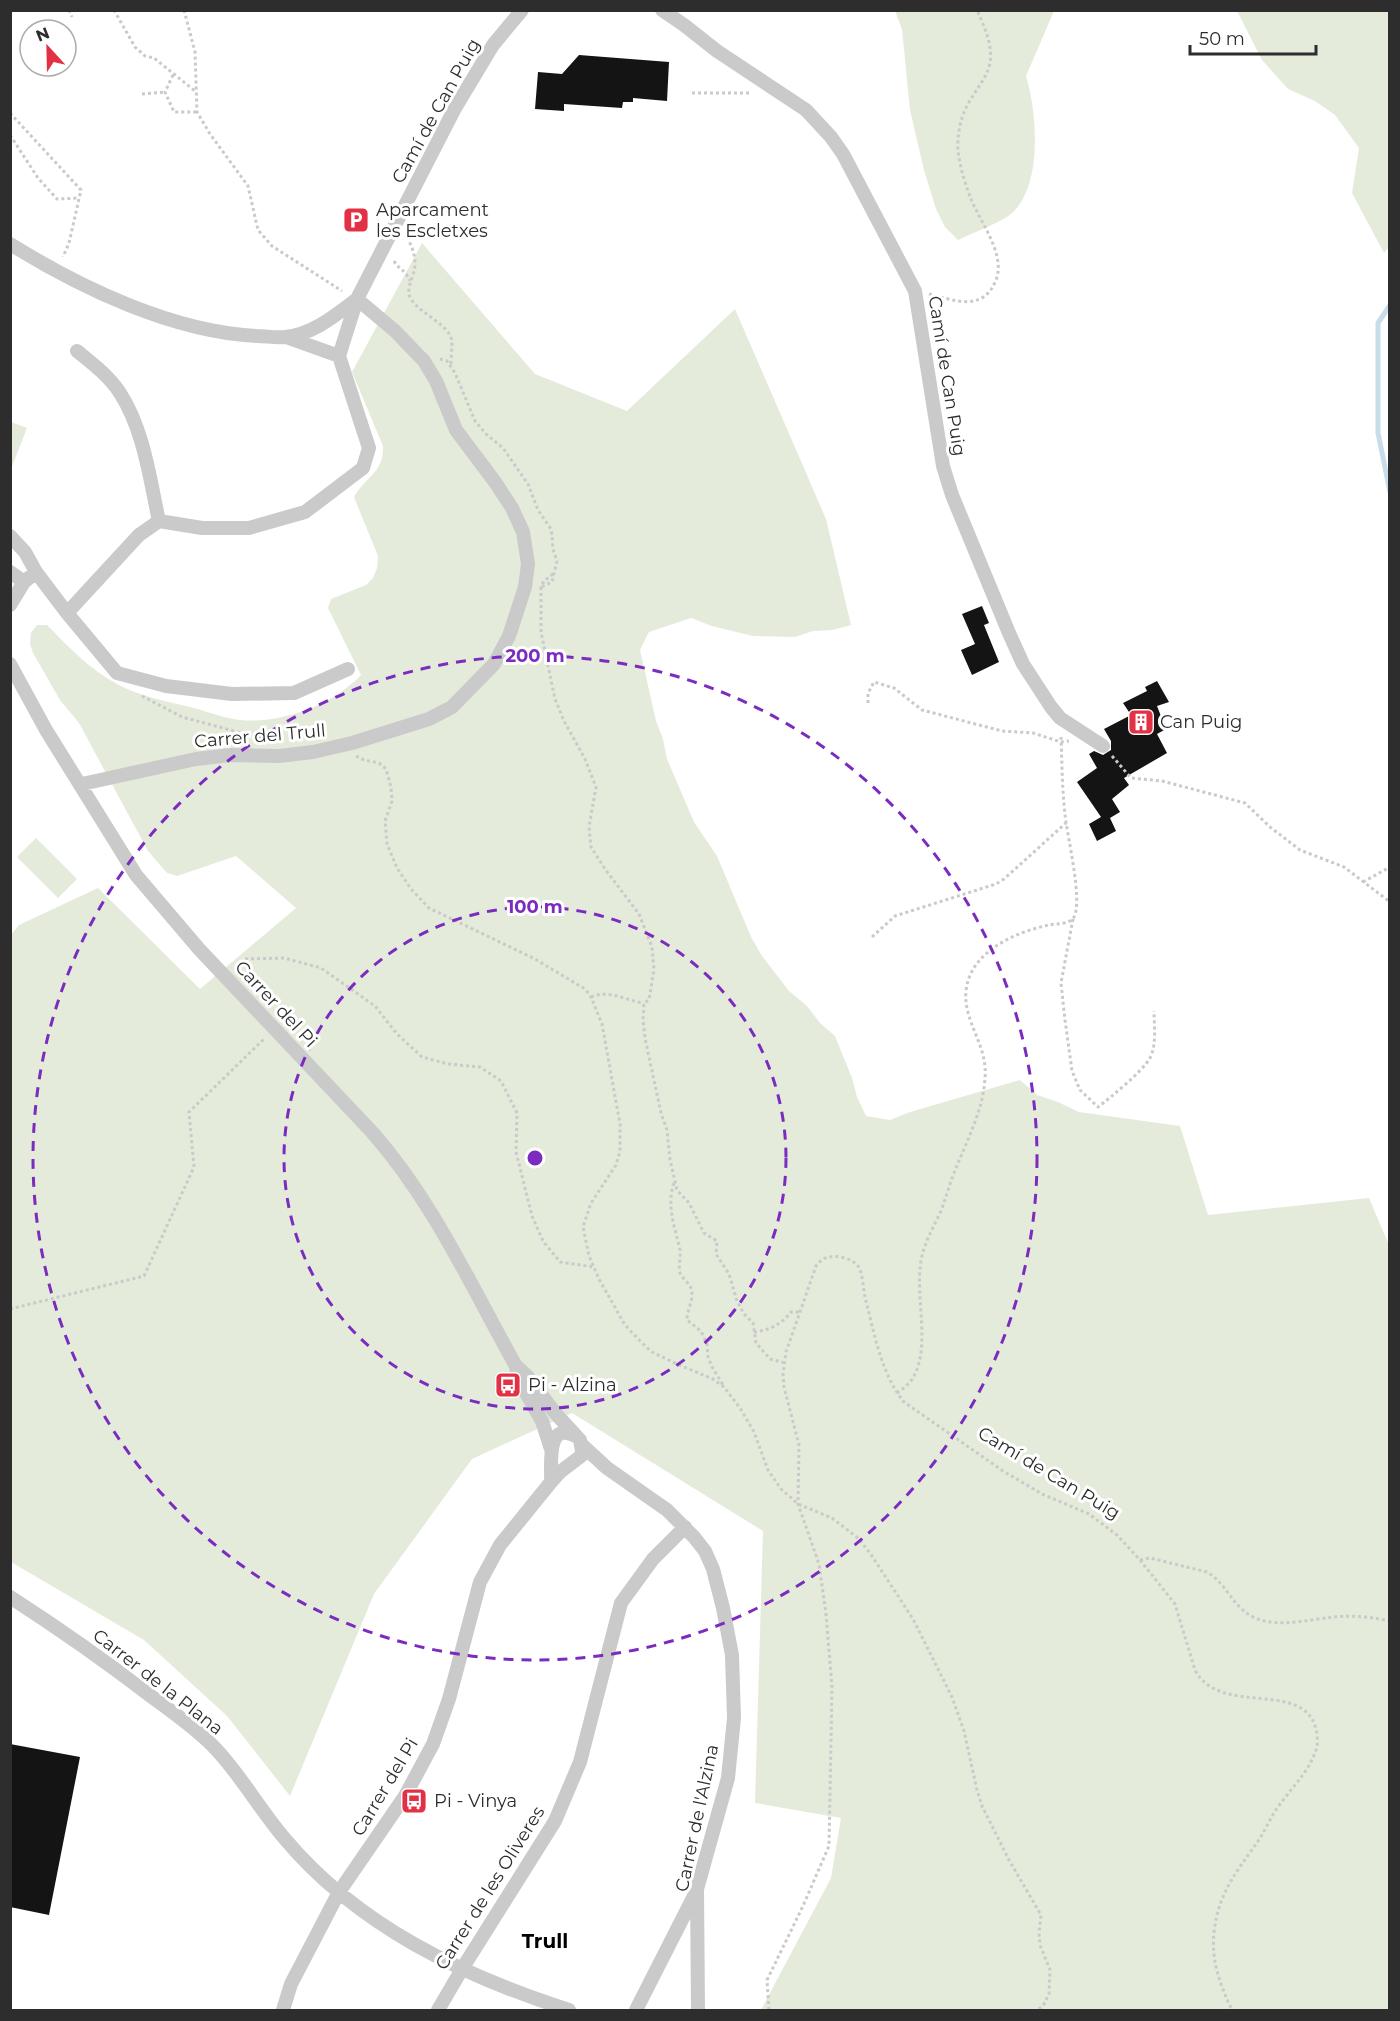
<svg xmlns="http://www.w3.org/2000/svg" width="1400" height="2021" viewBox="0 0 1400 2021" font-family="Montserrat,sans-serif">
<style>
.green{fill:#e4ebdb}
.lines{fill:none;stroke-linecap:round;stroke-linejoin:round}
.stream{stroke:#c7deea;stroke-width:5}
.building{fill:#141414}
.path{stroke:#cacaca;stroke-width:3;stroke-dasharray:3 3;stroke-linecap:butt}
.street{stroke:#cacaca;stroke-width:14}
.ring{fill:none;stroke:#7b2cbf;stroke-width:3;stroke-dasharray:10 8}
.labels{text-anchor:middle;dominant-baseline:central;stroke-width:6;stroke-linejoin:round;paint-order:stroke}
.street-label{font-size:18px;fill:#2d2d2d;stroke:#fff}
.poi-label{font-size:18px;fill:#2d2d2d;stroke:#fff;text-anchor:start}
.neighbourhood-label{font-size:20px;font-weight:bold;fill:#000;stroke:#fff}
.centre{fill:#7b2cbf;stroke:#fff;stroke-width:3}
.ring-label{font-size:18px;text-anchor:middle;font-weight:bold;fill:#7b2cbf;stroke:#fff;stroke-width:6;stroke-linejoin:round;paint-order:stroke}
</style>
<rect width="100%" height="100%" fill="#fff"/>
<!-- green -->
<path class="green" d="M 895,11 L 1054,11 L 1026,76 C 1037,112 1043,185 1012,213 C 1001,223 972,233 958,240 L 945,227 L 936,209 L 924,170 L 910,110 L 902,29 Z
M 1237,11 L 1389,11 L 1390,246 L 1384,253 L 1352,193 L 1359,148 L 1335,115 L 1315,101 L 1288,89 L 1262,60 Z
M 422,243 L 535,374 L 627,411 L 735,309 L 826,519 L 851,625 L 832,630 L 813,631 L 795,637 L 753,636 L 712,626 L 691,618 L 649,632 L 640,650 L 656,721 L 663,739 L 667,759 L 694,822 L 717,856 L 751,937 L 762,956 L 789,991 L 807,1006 L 820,1023 L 835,1036 L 852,1078 L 857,1097 L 866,1116 L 890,1120 L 910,1112 L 1020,1080 L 1037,1095 L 1058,1102 L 1079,1112 L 1180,1126 L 1208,1215 L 1369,1198 L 1389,1245 L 1389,2010 L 761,2010 L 831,1878 L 841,1818 L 755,1803 L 763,1531 L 572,1413 L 472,1459 L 374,1594 L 290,1796 L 227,1716 L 144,1640 L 11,1562 L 11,935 L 19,925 L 98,888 L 200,989 L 296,908 L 236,856 L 177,876 L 167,873 L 148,851 L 79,723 L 60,700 L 33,653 L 30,644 L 31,633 L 37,625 L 47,625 C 69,647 89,669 117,684 C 138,695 163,701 186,706 C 204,710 222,718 240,720 C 281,724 333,705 361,675 L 328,608 L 331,599 L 366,585 L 373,578 L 377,568 L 378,556 L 354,497 C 365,477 384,473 383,446 L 352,372 Z
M 11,422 L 27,428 L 11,469 Z
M 36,838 L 77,879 L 58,898 L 17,857 Z"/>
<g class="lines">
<!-- stream -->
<path class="stream" d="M 1390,305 L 1378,323 L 1378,433 L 1390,492"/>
</g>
<!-- building -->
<path class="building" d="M 579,55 L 669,62 L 667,101 L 633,98 L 633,102 L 623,102 L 622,108 L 564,104 L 564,111 L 535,109 L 538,72 L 562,74 Z
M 982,606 L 989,623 L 984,625 L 999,662 L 972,675 L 961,650 L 975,644 L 962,614 Z
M 1157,681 L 1169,702 L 1157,706 L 1166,729 L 1157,734 L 1167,753 L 1124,778 L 1129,785 L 1112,799 L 1120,812 L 1110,818 L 1116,831 L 1097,841 L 1089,824 L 1101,817 L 1077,782 L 1097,768 L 1089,754 L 1094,751 L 1103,755 L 1111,750 L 1111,741 L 1104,729 L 1131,715 L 1123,703 L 1147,691 L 1145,687 Z
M 10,1744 L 80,1757 L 49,1915 L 10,1907 Z"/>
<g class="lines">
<!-- path -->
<path class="path" d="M 69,10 L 72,17
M 114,10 L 135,47 L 145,56 L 154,58 L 195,91
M 184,10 L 195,52 L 197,112 L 210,134 L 248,186 L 258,230 L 272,246 L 342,291
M 173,75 L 165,92 L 174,112 L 197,112
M 692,93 L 752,93
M 142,94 L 165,92
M 10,113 L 81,190 L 69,243 L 63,257
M 10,135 L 38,178 L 57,199 L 79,198
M 407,237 C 411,245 415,253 415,263 C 416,275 404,288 411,299 C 421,315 450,324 452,342 C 452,345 451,359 451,365
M 394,261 C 399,270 405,269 410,281
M 929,294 C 954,300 983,313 996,280 C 1006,254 980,222 971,199 C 965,184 960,167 958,151 C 957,133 961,114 971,99 C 978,87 987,77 990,63 C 993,45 984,26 977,10
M 440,359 L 447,361 L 455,373 L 475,421 L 486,434 L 503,448 L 528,484 L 538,510 L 551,529 L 552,535 L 553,549 L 557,561 L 552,582 L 541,587
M 553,574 L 544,581 L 541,587 L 541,632 L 555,699 L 564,721 L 585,759 L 596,787 L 589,827 L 591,847 L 605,869 L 639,914 L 652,947 L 654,970 L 649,1000 L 644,1003 L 643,1020 L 645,1038 L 661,1113 L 667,1130 L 670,1160 L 675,1181 L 677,1190 L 689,1203 L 704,1233 L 717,1241 L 716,1254 L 729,1274 L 737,1301 L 744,1314 L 753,1323 L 756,1343 L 770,1359 L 785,1363
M 142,696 L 182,717 L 268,740
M 868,703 L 868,693 L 874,682 L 894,688 L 922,710 L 1002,731 L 1033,733 L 1061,742 L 1069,741
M 356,756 L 364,760 L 379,763 L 386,769 L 391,787 L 392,801 L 385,821 L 387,844 L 397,868 L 411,889 L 429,908 L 535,959 L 585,989 L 591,997 L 602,1024 L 620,1124 L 620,1151 L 616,1165 L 591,1203 L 583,1227 L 589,1256 L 599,1279 L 625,1325 L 642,1343 L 652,1352 L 679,1365 L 713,1379 L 724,1387 L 740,1408 L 754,1432 L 768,1470 L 781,1489 L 798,1504 L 832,1518 L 858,1538 L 870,1553 L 913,1619 L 952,1697 L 964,1731 L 977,1790 L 982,1806 L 1009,1860 L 1041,1915 L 1039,1933 L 1040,1945 L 1050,1970 L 1049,1994 L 1043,2006 L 1037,2010
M 1112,756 L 1131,778 L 1162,781 L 1245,803 L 1270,827 L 1300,850 L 1344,867 L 1390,902
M 1363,882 L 1390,867
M 1073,919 L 1061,983 L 1065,1020 L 1072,1071 L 1080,1090 L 1098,1107 C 1110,1098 1143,1071 1150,1058 C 1157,1044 1154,1026 1154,1011
M 872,937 L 895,916 L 996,884 L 1004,879 L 1066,823
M 245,959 L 284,958 L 321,968 L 375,1006 L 397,1034 L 422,1057 L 448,1064 L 480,1067 L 501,1081 L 517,1113 L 516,1152 L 532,1216 L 543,1241 L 560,1262 L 594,1267
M 591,997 C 610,989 626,1001 644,1003
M 674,1183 C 666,1206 675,1227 680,1250 C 681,1258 678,1266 680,1273 C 683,1280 692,1284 692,1293 C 693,1301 687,1310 687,1320 L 701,1331 L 707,1344 L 708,1357 L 712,1367 L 723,1385
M 10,1309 L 144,1276 L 194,1167 L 189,1112 L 265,1038
M 754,1332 C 768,1331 782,1324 791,1312 L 799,1312
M 897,1393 C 904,1388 911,1383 915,1374 C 930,1343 915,1296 921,1261 C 924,1243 933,1228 941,1211 C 946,1198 949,1185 954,1173 C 966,1142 983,1112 985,1078 C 988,1045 963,1022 966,991 C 970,951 1016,932 1049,925 C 1058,923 1069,925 1074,917 C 1083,900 1067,836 1065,814 C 1062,788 1062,762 1061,737
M 1140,1560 L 1150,1558 L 1207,1572 C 1226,1583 1232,1606 1253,1617 C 1277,1629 1309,1619 1335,1617 C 1354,1615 1371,1617 1390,1621
M 769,2010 L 767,1980 L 803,1906 L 829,1846 L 832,1687 L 826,1614 L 819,1564 L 798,1504 L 799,1445 L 784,1387 L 783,1374 L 786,1352 L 816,1266 C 818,1264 820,1261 823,1259 C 832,1254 851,1257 858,1266 C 863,1273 863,1288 865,1297 C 874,1332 881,1374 904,1402 L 1003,1471 L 1042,1494 L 1089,1514 L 1117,1535 L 1140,1560 L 1175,1604 L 1195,1670 C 1218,1714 1291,1684 1312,1719 C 1317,1727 1319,1742 1316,1750 C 1309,1771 1294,1785 1281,1803 C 1272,1814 1267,1827 1260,1838 C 1238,1871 1219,1890 1214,1932 C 1211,1960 1220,1985 1232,2010"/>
<!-- street -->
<path class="street" d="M 662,10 L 684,25 L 717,51 L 806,110 L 831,137 L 843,154 L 915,291 L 943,466 L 952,495 L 1009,633 L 1023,664 L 1051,707 L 1060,718 L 1103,746
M 10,244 C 81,288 173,332 257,336 C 266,336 276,338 285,337 C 312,335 336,315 357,299
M 286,337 L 339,356
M 77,351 C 93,364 109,376 120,393 C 144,430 150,480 159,521
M 10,536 L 25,552 L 36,572 L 67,613 L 117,673 L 166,686 L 232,694 L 294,693 L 348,669
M 10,572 L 24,582
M 10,605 L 24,582 L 36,572
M 67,613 L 139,535 L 159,521 L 202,528 L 249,528 L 305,512 L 363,468 L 369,448 L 339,356 L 357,299 L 454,110 L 493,45 L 522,10
M 10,664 L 46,730 L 136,875 L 199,949 L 372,1132 C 433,1201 471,1286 516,1366 L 518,1379 L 542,1421 L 551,1449
M 82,784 L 196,759 L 231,755 L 279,756 L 313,752 L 352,743 L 429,719 L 452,707 L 494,664 L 509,636 L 525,587 L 528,564 L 523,532 L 512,508 L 495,482 L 456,430 L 436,381 L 424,361 L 395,331 L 357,299
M 582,1445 L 607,1468 L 667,1510 L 694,1537 L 705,1551 L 713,1569 L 723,1608 L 732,1655 L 734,1718 L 728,1778 L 697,1889 L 698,2010
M 551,1482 C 552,1466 545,1420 576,1436
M 10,1597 C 58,1628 104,1660 148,1694 C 170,1710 193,1726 212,1745 C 240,1773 259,1809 285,1839 C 358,1926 463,1976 569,2010
M 283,2010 L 291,1984 L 339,1892 L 405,1796 L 433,1744 L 449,1699 L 480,1582 L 500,1545 L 551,1482 L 560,1472 L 581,1456 L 582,1451 L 580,1440 L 556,1414 L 527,1376 L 516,1366
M 438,2010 L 462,1969 L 555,1821 L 580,1762 L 621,1603 L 653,1559 L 685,1527
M 636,2010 L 695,1894"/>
</g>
<!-- distance rings -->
<g class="ring">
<circle cx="535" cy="1158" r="251"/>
<circle cx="535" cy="1158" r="502"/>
</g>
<!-- icons -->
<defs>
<symbol id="parking-square" viewBox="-11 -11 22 22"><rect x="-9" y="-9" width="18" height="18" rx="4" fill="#e23145" stroke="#fff"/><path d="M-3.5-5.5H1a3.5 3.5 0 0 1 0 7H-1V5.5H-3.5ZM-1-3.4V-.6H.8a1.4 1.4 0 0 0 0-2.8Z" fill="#fff"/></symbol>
<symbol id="building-square" viewBox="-11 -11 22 22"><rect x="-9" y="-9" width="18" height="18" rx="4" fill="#e23145" stroke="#fff"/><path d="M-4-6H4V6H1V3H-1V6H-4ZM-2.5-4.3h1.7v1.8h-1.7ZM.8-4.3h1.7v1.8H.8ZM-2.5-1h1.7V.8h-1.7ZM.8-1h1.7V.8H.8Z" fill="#fff"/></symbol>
<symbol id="bus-square" viewBox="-11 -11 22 22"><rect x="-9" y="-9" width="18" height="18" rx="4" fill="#e23145" stroke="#fff"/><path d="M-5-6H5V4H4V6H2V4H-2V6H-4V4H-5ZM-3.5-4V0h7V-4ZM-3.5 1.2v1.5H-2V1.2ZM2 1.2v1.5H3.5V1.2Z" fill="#fff"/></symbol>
</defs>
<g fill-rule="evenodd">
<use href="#parking-square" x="341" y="205" width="30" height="30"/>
<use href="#building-square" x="1126" y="707" width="30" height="30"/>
<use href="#bus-square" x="493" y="1370" width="30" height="30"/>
<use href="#bus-square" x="399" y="1786" width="30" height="30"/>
</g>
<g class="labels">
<!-- street labels -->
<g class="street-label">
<text transform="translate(436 111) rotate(-61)">Camí de Can Puig</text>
<text transform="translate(947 376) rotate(81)">Camí de Can Puig</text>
<text transform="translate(260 736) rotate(-5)">Carrer del Trull</text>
<text transform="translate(276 1004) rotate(47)">Carrer del Pi</text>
<text transform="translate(1049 1473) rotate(31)">Camí de Can Puig</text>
<text transform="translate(158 1682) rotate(38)">Carrer de la Plana</text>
<text transform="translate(385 1787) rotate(-59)">Carrer del Pi</text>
<text transform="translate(697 1818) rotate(-78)">Carrer de l'Alzina</text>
<text transform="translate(490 1888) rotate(-58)">Carrer de les Oliveres</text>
</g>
<!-- poi labels -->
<g class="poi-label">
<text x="376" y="210">Aparcament<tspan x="376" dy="21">les Escletxes</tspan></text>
<text x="1160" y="722">Can Puig</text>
<text x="528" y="1385">Pi - Alzina</text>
<text x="434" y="1801">Pi - Vinya</text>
</g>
<!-- neighbourhood labels -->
<g class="neighbourhood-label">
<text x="545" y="1941">Trull</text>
</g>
</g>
<circle cx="535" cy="1158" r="9" class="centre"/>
<g class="ring-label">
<text x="535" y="662">200 m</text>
<text x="535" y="913">100 m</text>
</g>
<!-- border -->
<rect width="1400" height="2021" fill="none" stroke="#2d2d2d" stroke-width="24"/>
<!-- north arrow -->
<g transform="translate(48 48) rotate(338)"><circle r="28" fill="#ffffff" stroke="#ababab" stroke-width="1.5"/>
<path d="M0-4.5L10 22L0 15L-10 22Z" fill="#e23145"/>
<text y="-9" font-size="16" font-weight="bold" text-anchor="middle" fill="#2d2d2d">N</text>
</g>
<!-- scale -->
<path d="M1190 45v9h126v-9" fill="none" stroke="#2d2d2d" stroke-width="3"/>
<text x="1199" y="45" font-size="18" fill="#2d2d2d" stroke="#ffffff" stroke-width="4.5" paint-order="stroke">50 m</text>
</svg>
